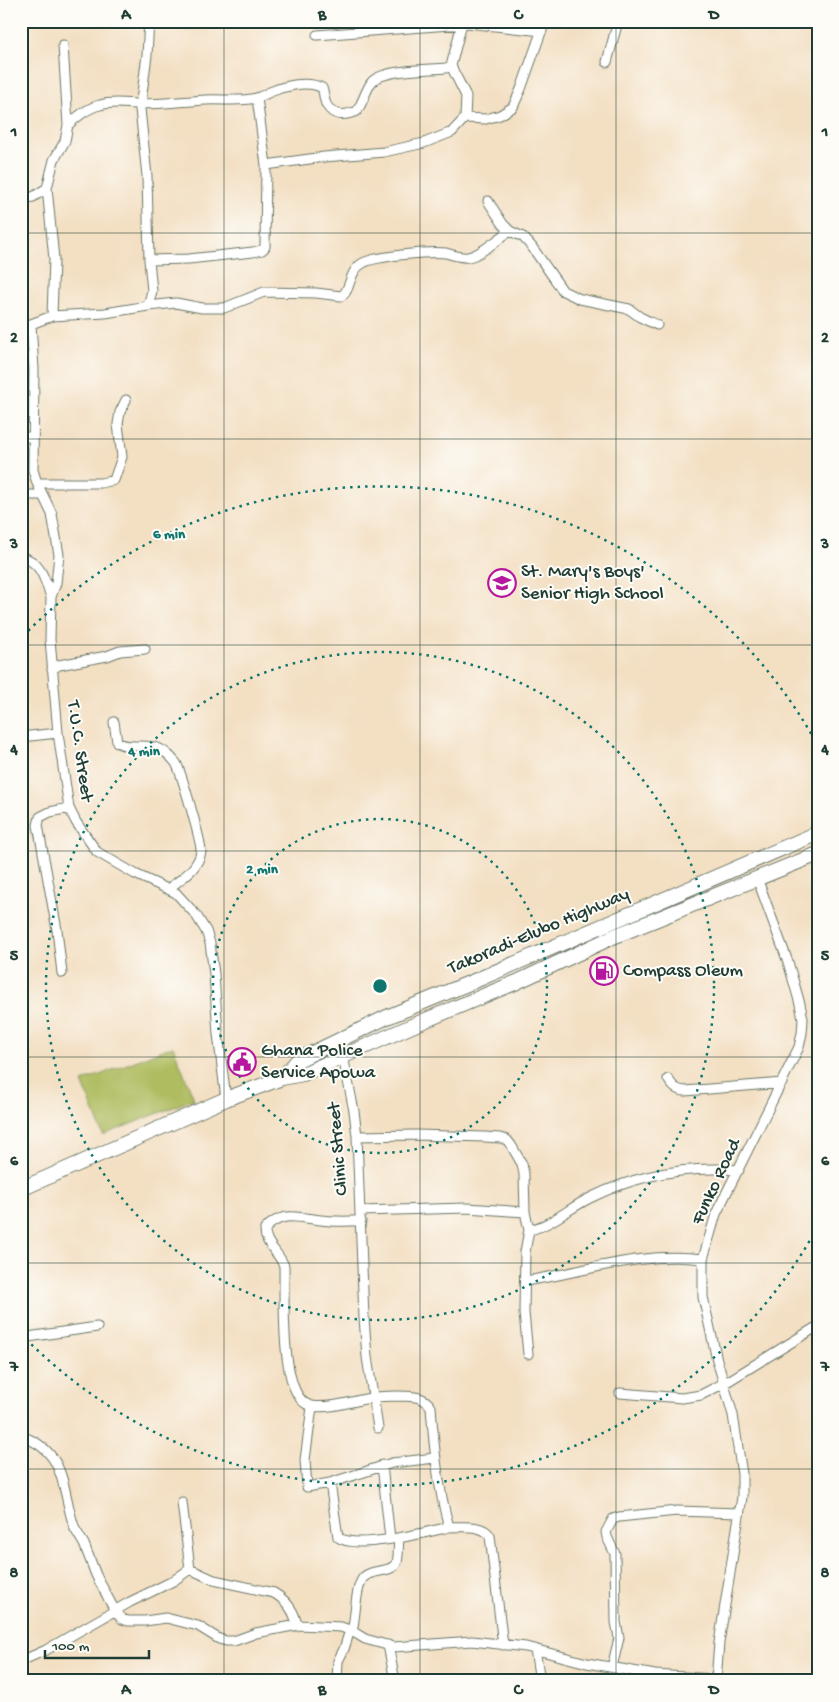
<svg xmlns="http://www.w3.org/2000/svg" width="839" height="1702" viewBox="0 0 839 1702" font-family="'Gochi Hand',sans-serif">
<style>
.green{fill:#afbc5f;stroke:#677c4a}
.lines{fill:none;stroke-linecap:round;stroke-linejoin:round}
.minor-casing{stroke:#697666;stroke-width:11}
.highway-casing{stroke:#697666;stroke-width:16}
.minor{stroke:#fff;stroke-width:9}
.highway{stroke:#fff;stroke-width:14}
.grid{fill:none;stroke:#1f3d34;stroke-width:1;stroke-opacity:0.55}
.ring{fill:none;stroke:#0f766e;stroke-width:2.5;stroke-dasharray:2.5 5}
.labels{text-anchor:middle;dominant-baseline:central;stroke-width:4;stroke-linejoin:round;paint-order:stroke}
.poi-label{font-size:19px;fill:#1f3d34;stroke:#fdfcf7;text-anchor:start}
.street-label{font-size:19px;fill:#1f3d34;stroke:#fdfcf7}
.centre{fill:#0f766e;stroke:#fdfcf7;stroke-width:2.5}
.ring-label{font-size:15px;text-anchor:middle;font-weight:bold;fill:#0f766e;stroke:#fdfcf7;stroke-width:4;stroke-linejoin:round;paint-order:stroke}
.neatline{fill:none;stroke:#1f3d34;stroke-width:2}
.grid-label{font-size:16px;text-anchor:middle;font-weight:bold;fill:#1f3d34}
</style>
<rect width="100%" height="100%" fill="#fdfcf7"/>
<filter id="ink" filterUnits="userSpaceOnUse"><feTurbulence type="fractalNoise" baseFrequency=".02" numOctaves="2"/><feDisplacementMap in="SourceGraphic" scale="10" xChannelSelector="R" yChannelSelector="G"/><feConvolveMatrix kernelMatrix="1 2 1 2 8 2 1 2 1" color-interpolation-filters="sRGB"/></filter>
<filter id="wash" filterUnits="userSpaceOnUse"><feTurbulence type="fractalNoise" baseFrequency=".0096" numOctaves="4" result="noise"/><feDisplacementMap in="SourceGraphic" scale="20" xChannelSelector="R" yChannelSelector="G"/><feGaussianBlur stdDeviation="1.12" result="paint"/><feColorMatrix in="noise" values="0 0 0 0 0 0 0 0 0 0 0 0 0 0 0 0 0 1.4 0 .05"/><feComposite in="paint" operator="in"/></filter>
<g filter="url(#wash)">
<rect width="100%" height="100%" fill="#f3dfc2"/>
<!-- green -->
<path class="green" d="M 173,1046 L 194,1099 L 103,1135 L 82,1082 Z"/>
</g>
<g filter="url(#ink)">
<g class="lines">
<defs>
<path id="minor" d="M 317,35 L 463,24
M 607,62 L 618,21
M 465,118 L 486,119 L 500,115 L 513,107 L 521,89 L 545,21
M 68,125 C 77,117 87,108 100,105 C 113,101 127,104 141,104 C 163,104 185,101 206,100 C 222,99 240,102 256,98 C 261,97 265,94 270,92 C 284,86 308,80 322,88 C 324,93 324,99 326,104 C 333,117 345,116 357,111 C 363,102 366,90 371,83 C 380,69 430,70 446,68 L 451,66 L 461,27 L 463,24 L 467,23 L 542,31
M 266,165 L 324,157 L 384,152 L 424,143 L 452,132 L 465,118 L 466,96 L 451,66
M 21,199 L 33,197 L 47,188
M 488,201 L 503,224 L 510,231 L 523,237 L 532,247 L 563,291 L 580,299 L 629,309 L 640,317 L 657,325
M 149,260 L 189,259 L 253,252 L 262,250 L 265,247 L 266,165 L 257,98
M 148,306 L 152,291 L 149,260 L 147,176 L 140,109 L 147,55 L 149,21
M 52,316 L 54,259 L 47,188 L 54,160 L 65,141 L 68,125 L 63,45
M 31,324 L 34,369 L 33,470 L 37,483 L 52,514 L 59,555 L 56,583 L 51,597 L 50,639 L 58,733 L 69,808 L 76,822 L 97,852 L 135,874 L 176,893 L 196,915 L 206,931 L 210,943 L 214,974 L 218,1034 L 226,1099
M 21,325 L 31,324 L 52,316 L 105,313 L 148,306 L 176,303 L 202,308 L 224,308 L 264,292 L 316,293 L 341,296 C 351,292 348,271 363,263 C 376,256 431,251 446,253 C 453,255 461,258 468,257 C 481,255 499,238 510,231
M 21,437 L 32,437
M 37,483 L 101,483 L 114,480 L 122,457 L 118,424 L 120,412 L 126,400
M 21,495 L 43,495
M 21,557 C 41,561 45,580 51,597
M 52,669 L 59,665 L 107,656 L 120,651 L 145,649
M 114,722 L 117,742 C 129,751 148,740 165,752 C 169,755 173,759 176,763 C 181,771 202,844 201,852 C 198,869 181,879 168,889
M 21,737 L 58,733
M 62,973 L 57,930 L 38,825 L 40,817 L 50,812 L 69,808
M 343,1056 L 354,1111 L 357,1136 L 364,1318 L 367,1357 L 378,1428
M 668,1079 C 673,1087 676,1090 685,1091 L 782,1083
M 357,1136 L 416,1135 L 485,1137 L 500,1138 L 507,1140 L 511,1145 L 522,1164 L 524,1174 L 525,1212 L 529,1230 L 525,1252 L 524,1313 L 528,1354
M 360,1211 L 467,1208 L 525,1212
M 361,1221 C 348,1221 334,1222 321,1220 C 298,1218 283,1210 265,1229 C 264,1244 279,1252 284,1266 C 285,1294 278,1401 312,1406 C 327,1409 350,1402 365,1399 C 376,1396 388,1396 400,1396 C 412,1397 423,1395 431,1407 C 434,1447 438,1488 449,1527 C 462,1527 483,1524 490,1536 L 503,1645
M 529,1230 C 552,1225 569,1208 590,1198 C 636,1175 688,1166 739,1170
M 525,1281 C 585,1272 641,1251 703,1259
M 21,1338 L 97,1327
M 620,1393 L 682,1398 L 701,1395 L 730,1380 L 818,1326
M 312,1407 L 305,1460 L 307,1487 L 330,1483 L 392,1463 L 435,1458
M 21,1436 C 69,1452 61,1492 75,1529 L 84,1544 L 96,1575 L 115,1611 L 122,1619 L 128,1621 L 145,1621 L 166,1618 L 198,1626 L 219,1639 L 226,1641 L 234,1641 L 256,1633 L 298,1625 L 341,1627 L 352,1631 L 365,1639 L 394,1647 L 472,1641 L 526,1647 L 587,1663 L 655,1675 L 715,1679
M 382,1465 L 390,1539
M 330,1483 L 338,1537 C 355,1551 427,1532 449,1527
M 182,1502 L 190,1569
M 352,1631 C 356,1617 355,1588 363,1578 C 371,1568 392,1574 397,1562 C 399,1555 398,1545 399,1538
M 388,1645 L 395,1681
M 535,1649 L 540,1681
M 21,1661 L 46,1650 L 130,1602 L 173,1581 L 190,1569 L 214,1580 L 274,1593 C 287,1601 295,1611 297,1626
M 612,1667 L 619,1638 L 616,1622 L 615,1554 L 607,1537 L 606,1532 L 613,1519 L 619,1517 L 677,1511 L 739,1513
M 337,1681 L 338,1661 L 344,1649 L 350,1630
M 716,1681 L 719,1643 L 742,1497 L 742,1474 L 733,1415 L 717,1360 L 703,1297 L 703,1259 L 716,1214 L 799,1047 L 802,1033 L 803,1019 L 800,1004 L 788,962 L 757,878"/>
<path id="highway" d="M 282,1078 L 298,1060 L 387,1017 L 479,979 L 818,833
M 21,1189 L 226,1099 L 282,1078 L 303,1074 L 414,1025 L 517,982 L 615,936 L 818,854"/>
</defs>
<!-- minor casing -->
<use href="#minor" class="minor-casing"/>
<!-- highway casing -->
<use href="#highway" class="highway-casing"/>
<!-- minor -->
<use href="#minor" class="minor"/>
<!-- highway -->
<use href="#highway" class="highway"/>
</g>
</g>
<!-- grid -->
<path class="grid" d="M 224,21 L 224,1681M 420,21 L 420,1681M 616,21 L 616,1681M 21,233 L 818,233M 21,439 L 818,439M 21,645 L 818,645M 21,851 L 818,851M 21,1057 L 818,1057M 21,1263 L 818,1263M 21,1469 L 818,1469"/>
<!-- distance rings -->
<g class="ring">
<circle cx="380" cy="986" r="167"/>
<circle cx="380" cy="986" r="334"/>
<path d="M817 1228A500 500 0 0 1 23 1336M23 636A500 500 0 0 1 817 744"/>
</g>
<!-- icons -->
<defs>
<symbol id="school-ring" viewBox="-11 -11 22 22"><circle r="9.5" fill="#fdfcf7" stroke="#b5179e" stroke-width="1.5"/><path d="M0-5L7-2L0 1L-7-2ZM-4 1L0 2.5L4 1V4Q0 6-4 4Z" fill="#b5179e"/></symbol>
<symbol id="fuel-ring" viewBox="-11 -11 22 22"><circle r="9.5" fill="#fdfcf7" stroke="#b5179e" stroke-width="1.5"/><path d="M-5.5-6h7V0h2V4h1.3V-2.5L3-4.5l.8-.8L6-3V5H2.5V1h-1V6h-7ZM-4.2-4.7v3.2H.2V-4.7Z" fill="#b5179e"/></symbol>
<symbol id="civic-ring" viewBox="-11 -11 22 22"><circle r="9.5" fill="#fdfcf7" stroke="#b5179e" stroke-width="1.5"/><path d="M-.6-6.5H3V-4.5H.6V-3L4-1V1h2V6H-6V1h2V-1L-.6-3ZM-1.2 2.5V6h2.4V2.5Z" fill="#b5179e"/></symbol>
</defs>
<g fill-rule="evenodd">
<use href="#school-ring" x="486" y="567" width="32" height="32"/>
<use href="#fuel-ring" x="588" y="955" width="32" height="32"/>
<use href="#civic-ring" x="226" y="1046" width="32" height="32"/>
</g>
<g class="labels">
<!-- poi labels -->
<g class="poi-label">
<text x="521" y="572">St. Mary's Boys'<tspan x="521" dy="22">Senior High School</tspan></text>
<text x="623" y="971">Compass Oleum</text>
<text x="261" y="1051">Ghana Police<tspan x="261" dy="22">Service Apowa</tspan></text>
</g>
<!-- street labels -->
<g class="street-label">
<text transform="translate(79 751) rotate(82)">T.U.C. Street</text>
<text transform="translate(539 932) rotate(-23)">Takoradi-Elubo Highway</text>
<text transform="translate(339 1149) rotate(-95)">Clinic Street</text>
<text transform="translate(717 1182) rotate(-65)">Funko Road</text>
</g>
</g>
<circle cx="380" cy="986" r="8" class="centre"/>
<g class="ring-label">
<text x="169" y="538">6 min</text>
<text x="144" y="755">4 min</text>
<text x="262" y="873">2 min</text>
</g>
<!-- margin -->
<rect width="839" height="1702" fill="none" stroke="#fdfcf7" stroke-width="55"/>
<!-- scale -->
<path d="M45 1650v8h104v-8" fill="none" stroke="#1f3d34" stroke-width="2.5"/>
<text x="52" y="1650" font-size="15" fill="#1f3d34" stroke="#fdfcf7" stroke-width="4" paint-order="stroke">100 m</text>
<rect x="28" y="28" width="784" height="1646" class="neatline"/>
<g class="grid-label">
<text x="126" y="19">A</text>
<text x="322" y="19">B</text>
<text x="518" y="19">C</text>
<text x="714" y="19">D</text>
<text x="14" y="136">1</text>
<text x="825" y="136">1</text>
<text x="14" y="342">2</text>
<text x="825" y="342">2</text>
<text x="14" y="548">3</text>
<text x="825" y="548">3</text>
<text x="14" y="754">4</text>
<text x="825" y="754">4</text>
<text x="14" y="960">5</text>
<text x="825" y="960">5</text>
<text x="14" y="1165">6</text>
<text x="825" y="1165">6</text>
<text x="14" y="1371">7</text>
<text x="825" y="1371">7</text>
<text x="14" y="1577">8</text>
<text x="825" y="1577">8</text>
<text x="126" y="1694">A</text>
<text x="322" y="1694">B</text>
<text x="518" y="1694">C</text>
<text x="714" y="1694">D</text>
</g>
</svg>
